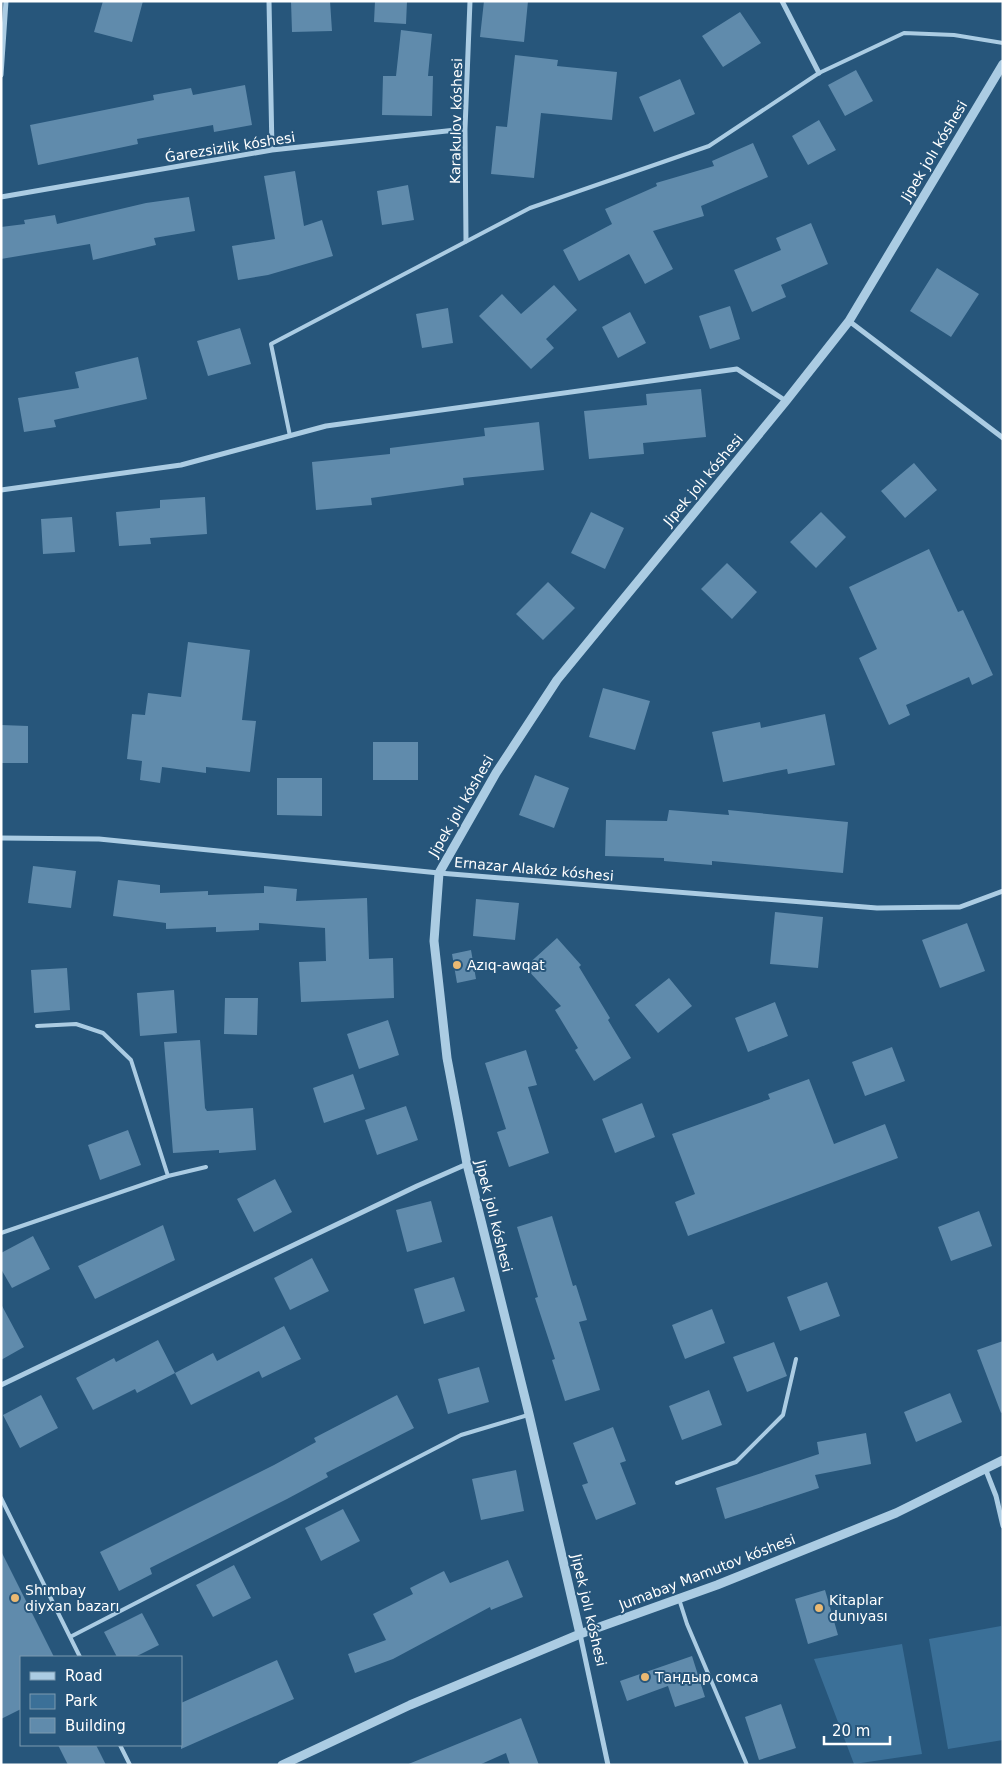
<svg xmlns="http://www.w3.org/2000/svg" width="1004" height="1766" viewBox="0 0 1004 1766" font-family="'DejaVu Sans',sans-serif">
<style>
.green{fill:#3b7098}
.building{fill:#608bac}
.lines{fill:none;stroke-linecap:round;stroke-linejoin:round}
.service{stroke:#abcce3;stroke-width:4}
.minor{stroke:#abcce3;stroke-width:5}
.tertiary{stroke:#abcce3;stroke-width:9}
.poi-dot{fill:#ebb972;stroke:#27567b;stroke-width:2}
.labels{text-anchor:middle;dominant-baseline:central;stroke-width:4;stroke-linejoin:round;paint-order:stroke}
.street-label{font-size:14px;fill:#fff;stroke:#27567b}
.poi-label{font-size:14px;fill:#fff;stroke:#27567b;text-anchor:start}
</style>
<rect width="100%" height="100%" fill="#27567b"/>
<!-- green -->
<path class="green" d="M 1001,1626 L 1003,1740 L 948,1749 L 929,1639 Z
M 902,1644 L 922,1754 L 854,1764 L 814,1659 Z"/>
<!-- building -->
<path class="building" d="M 103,1 L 143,1 L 132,42 L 94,32 Z
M 291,1 L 330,1 L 332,31 L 292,32 Z
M 375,1 L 407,1 L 406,24 L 374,22 Z
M 484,1 L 528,1 L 524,42 L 480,37 Z
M 740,12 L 761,43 L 723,67 L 702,36 Z
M 401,30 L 432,34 L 428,76 L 433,76 L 432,116 L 382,115 L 383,76 L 396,76 Z
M 515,55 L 558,60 L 557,66 L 617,72 L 612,120 L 541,113 L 534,178 L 491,174 L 496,126 L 507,127 Z
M 856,70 L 873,101 L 845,116 L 828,85 Z
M 680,79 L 695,114 L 654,132 L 639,97 Z
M 245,85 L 252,125 L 214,132 L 213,125 L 137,139 L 138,144 L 38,165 L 30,125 L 154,100 L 153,95 L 191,88 L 193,95 Z
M 819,120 L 836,150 L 808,165 L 792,136 Z
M 753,143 L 768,177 L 701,206 L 704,216 L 653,231 L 673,269 L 645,284 L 629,254 L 579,281 L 563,250 L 612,224 L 605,209 L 657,186 L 656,183 L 714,166 L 712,161 Z
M 295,171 L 304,226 L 322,220 L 333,256 L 268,275 L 238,280 L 232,246 L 275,239 L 264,176 Z
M 408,185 L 414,220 L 382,225 L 377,191 Z
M 189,197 L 195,231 L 154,238 L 156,245 L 93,260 L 90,244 L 1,259 L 1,227 L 25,224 L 24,220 L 55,215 L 57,224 L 146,203 Z
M 811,223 L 828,264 L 781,285 L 786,297 L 752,312 L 734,270 L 781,250 L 776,238 Z
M 937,268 L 979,294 L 951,337 L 910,311 Z
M 554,285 L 577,310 L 546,339 L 554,348 L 531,369 L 479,316 L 502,294 L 521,314 Z
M 730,306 L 740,339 L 710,349 L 699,316 Z
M 448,308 L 453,343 L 422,348 L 416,314 Z
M 630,312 L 646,343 L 618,358 L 602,327 Z
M 240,328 L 251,364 L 208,376 L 197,341 Z
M 138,357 L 147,399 L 54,420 L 56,427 L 24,432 L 18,398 L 79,388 L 75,372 Z
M 701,389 L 706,437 L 643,443 L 644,454 L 589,459 L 584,411 L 647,405 L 646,394 Z
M 539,422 L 544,470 L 463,478 L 464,485 L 371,498 L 372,505 L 316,510 L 312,462 L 390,454 L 390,448 L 485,436 L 484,428 Z
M 914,463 L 937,490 L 905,518 L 881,491 Z
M 205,497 L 207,534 L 150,538 L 151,544 L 119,546 L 116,512 L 160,508 L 160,500 Z
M 591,512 L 624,528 L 605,569 L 571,553 Z
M 821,512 L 846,537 L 816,568 L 790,542 Z
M 72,517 L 75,552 L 43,554 L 41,519 Z
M 929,549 L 958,612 L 963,610 L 993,675 L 972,685 L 969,677 L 906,705 L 910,715 L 889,725 L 859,658 L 877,649 L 849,587 Z
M 727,563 L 757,592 L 732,619 L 701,589 Z
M 548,582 L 575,608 L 543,640 L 516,614 Z
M 188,642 L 250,650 L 242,720 L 256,721 L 250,772 L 206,767 L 206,773 L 162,767 L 160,783 L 140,780 L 142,761 L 127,759 L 132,714 L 145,715 L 148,693 L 181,697 Z
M 603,688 L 650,701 L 635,750 L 589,737 Z
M 825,714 L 835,765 L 788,774 L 787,769 L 723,782 L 712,732 L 760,722 L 761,728 Z
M 1,725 L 28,726 L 28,763 L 1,763 Z
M 373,742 L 418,742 L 418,780 L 373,780 Z
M 535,775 L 569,788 L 554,828 L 519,815 Z
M 277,778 L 322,778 L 322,816 L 277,815 Z
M 669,810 L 729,815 L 728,810 L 848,822 L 843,873 L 712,861 L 712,865 L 664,861 L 664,858 L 605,856 L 606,820 L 667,821 Z
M 33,866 L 76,871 L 71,908 L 28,903 Z
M 118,880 L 160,885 L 160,893 L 208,891 L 208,895 L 264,893 L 264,886 L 297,889 L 296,901 L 367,898 L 369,959 L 393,958 L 394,998 L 301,1002 L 299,962 L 326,961 L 325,928 L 259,923 L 259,930 L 216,932 L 216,927 L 166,929 L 166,923 L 113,916 Z
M 476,899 L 519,903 L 515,940 L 473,936 Z
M 775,912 L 823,917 L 818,968 L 770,964 Z
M 967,923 L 985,971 L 940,988 L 922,940 Z
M 557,938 L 581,965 L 579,967 L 610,1018 L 608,1020 L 631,1058 L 594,1081 L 575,1050 L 578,1048 L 555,1010 L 561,1006 L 525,967 Z
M 471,950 L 476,979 L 457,983 L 452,954 Z
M 67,968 L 70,1010 L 34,1013 L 31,970 Z
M 669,978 L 692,1006 L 658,1033 L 635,1005 Z
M 174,990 L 177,1033 L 140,1036 L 137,993 Z
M 225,998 L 258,998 L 257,1035 L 224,1034 Z
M 775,1002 L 788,1036 L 748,1052 L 735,1018 Z
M 388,1020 L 399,1055 L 359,1069 L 347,1034 Z
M 200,1040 L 205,1108 L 207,1111 L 253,1108 L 256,1150 L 219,1153 L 219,1150 L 173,1153 L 164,1042 Z
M 892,1047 L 905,1081 L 865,1096 L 852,1062 Z
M 526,1050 L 537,1085 L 528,1087 L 549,1153 L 509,1167 L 497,1132 L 506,1129 L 485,1063 Z
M 353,1074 L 365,1109 L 324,1123 L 313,1088 Z
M 809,1079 L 834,1144 L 885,1124 L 898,1158 L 688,1236 L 675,1202 L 695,1194 L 672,1134 L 770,1099 L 768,1094 Z
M 642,1103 L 655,1137 L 615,1153 L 602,1119 Z
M 406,1106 L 418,1140 L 377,1155 L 365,1120 Z
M 128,1130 L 141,1165 L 100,1180 L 88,1145 Z
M 275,1179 L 292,1212 L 254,1232 L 237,1199 Z
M 431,1201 L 442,1242 L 407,1252 L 396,1210 Z
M 979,1211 L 992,1246 L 951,1261 L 938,1227 Z
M 552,1216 L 573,1286 L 576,1285 L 587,1320 L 579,1322 L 600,1390 L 565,1401 L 552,1360 L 555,1359 L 535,1298 L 538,1297 L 517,1227 Z
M 163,1225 L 175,1260 L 95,1299 L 78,1266 Z
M 33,1236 L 50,1269 L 12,1288 L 1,1269 L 1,1253 Z
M 312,1258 L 329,1291 L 290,1310 L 274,1278 Z
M 454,1277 L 465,1311 L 424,1324 L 414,1289 Z
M 827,1282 L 840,1316 L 800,1331 L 787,1297 Z
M 1,1304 L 24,1347 L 1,1360 Z
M 712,1309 L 725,1343 L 685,1359 L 672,1325 Z
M 284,1326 L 301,1359 L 262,1378 L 259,1371 L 191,1405 L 175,1373 L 213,1353 L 217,1361 Z
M 158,1340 L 175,1373 L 137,1393 L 135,1389 L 93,1410 L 76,1378 L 114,1358 L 116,1362 Z
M 1003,1341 L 1003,1412 L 1001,1413 L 977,1350 Z
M 774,1342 L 787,1376 L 747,1392 L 733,1357 Z
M 479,1367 L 489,1402 L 448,1414 L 438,1379 Z
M 709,1390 L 722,1425 L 682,1440 L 669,1406 Z
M 950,1393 L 962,1422 L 916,1442 L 904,1412 Z
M 41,1395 L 58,1428 L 20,1448 L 3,1415 Z
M 397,1395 L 414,1428 L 326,1473 L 328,1477 L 287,1499 L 150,1568 L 152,1574 L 119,1591 L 100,1552 L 274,1465 L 316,1442 L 314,1438 Z
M 613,1427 L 626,1461 L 620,1463 L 636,1504 L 596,1520 L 582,1485 L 588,1483 L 573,1443 Z
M 866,1433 L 871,1464 L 815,1475 L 819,1488 L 725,1519 L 716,1488 L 819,1454 L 817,1442 Z
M 516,1470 L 524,1511 L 481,1520 L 472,1479 Z
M 343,1509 L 360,1541 L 321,1561 L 305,1528 Z
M 1,1551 L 54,1657 L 21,1657 L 21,1709 L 1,1719 Z
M 508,1560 L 523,1597 L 491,1610 L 490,1607 L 393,1659 L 355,1673 L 348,1654 L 386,1640 L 373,1614 L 413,1594 L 410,1588 L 444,1571 L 450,1583 Z
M 234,1565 L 251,1598 L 213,1617 L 196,1585 Z
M 825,1590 L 838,1635 L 808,1644 L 795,1599 Z
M 142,1613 L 159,1645 L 135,1657 L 117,1657 L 104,1632 Z
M 692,1656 L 705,1697 L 675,1707 L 668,1686 L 627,1701 L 620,1681 Z
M 277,1660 L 294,1699 L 181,1749 L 181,1703 Z
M 781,1704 L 796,1748 L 759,1760 L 745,1717 Z
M 521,1718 L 539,1765 L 510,1765 L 506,1753 L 479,1765 L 406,1765 Z
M 58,1745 L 96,1745 L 106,1765 L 68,1765 Z"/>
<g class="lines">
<!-- service -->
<path class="service" d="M 290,436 L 271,344 L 530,208 L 709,146 L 819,73 L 904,33 L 954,35 L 1003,43
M 37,1026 L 76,1024 L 103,1033 L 131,1060 L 168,1176
M 1,1233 L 168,1176 L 206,1167
M 677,1483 L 736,1462 L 783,1415 L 796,1359
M 1,1498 L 80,1657
M 679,1599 L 687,1624 L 747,1765
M 70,1637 L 461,1435 L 528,1415
M 120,1745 L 130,1765"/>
<!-- minor -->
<path class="minor" d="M 269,1 L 272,150
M 782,1 L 819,73
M 1,75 L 6,1
M 1,197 L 272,150 L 465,129
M 466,241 L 465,129 L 470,1
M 849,321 L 1003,438
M 1,490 L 181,465 L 326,426 L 737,369 L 786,401
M 1,838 L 99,839 L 439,873 L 877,908 L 960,907 L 1003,891
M 1,1385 L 417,1186 L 467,1164
M 985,1468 L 996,1496 L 1003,1526
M 580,1634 L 608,1765"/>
<!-- tertiary -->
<path class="tertiary" d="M 580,1634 L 529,1414 L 467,1164 L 447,1058 L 434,941 L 439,873 L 496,773 L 557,680 L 786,401 L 849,321 L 1003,64
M 282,1765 L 410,1705 L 580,1634 L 717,1585 L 896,1513 L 1003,1460"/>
</g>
<!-- markers -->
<g class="poi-dot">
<circle cx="457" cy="965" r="5"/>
<circle cx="15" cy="1598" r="5"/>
<circle cx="819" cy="1608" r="5"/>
<circle cx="645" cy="1677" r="5"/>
</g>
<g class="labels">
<!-- street labels -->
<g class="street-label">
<text transform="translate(456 121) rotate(-89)">Karakulov kóshesi</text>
<text transform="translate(230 147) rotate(-9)">Ǵarezsizlik kóshesi</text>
<text transform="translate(934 151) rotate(-59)">Jipek jolı kóshesi</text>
<text transform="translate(703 480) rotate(-50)">Jipek jolı kóshesi</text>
<text transform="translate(461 806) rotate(-60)">Jipek jolı kóshesi</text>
<text transform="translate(534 869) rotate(5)">Ernazar Alakóz kóshesi</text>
<text transform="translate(494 1216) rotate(76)">Jipek jolı kóshesi</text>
<text transform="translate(707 1572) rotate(-21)">Jumabay Mamutov kóshesi</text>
<text transform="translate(589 1610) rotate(77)">Jipek jolı kóshesi</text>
</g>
<!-- poi labels -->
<g class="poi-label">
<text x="467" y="965">Azıq-awqat</text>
<text x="25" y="1590">Shımbay<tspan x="25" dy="16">diyxan bazarı</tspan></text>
<text x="829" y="1600">Kitaplar<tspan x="829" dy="16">dunıyası</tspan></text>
<text x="655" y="1677">Тандыр сомса</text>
</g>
</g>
<!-- border -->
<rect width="1004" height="1766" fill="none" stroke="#ffffff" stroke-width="5"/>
<!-- legend -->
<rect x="20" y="1656" width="162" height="90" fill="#27567b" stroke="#7d9ab0"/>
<rect x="30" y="1672" width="25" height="8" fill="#abcce3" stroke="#7d9ab0"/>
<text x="65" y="1681" font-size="15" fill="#ffffff">Road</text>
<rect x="30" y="1694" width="25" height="15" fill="#3b7098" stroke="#7d9ab0"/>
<text x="65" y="1706" font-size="15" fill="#ffffff">Park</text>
<rect x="30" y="1718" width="25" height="15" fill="#608bac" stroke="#7d9ab0"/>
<text x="65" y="1731" font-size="15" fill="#ffffff">Building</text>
<!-- scale -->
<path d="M824 1736v8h66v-8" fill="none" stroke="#ffffff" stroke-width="2.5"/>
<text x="832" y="1736" font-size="15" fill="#ffffff" stroke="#27567b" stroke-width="4" paint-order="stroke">20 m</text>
</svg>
